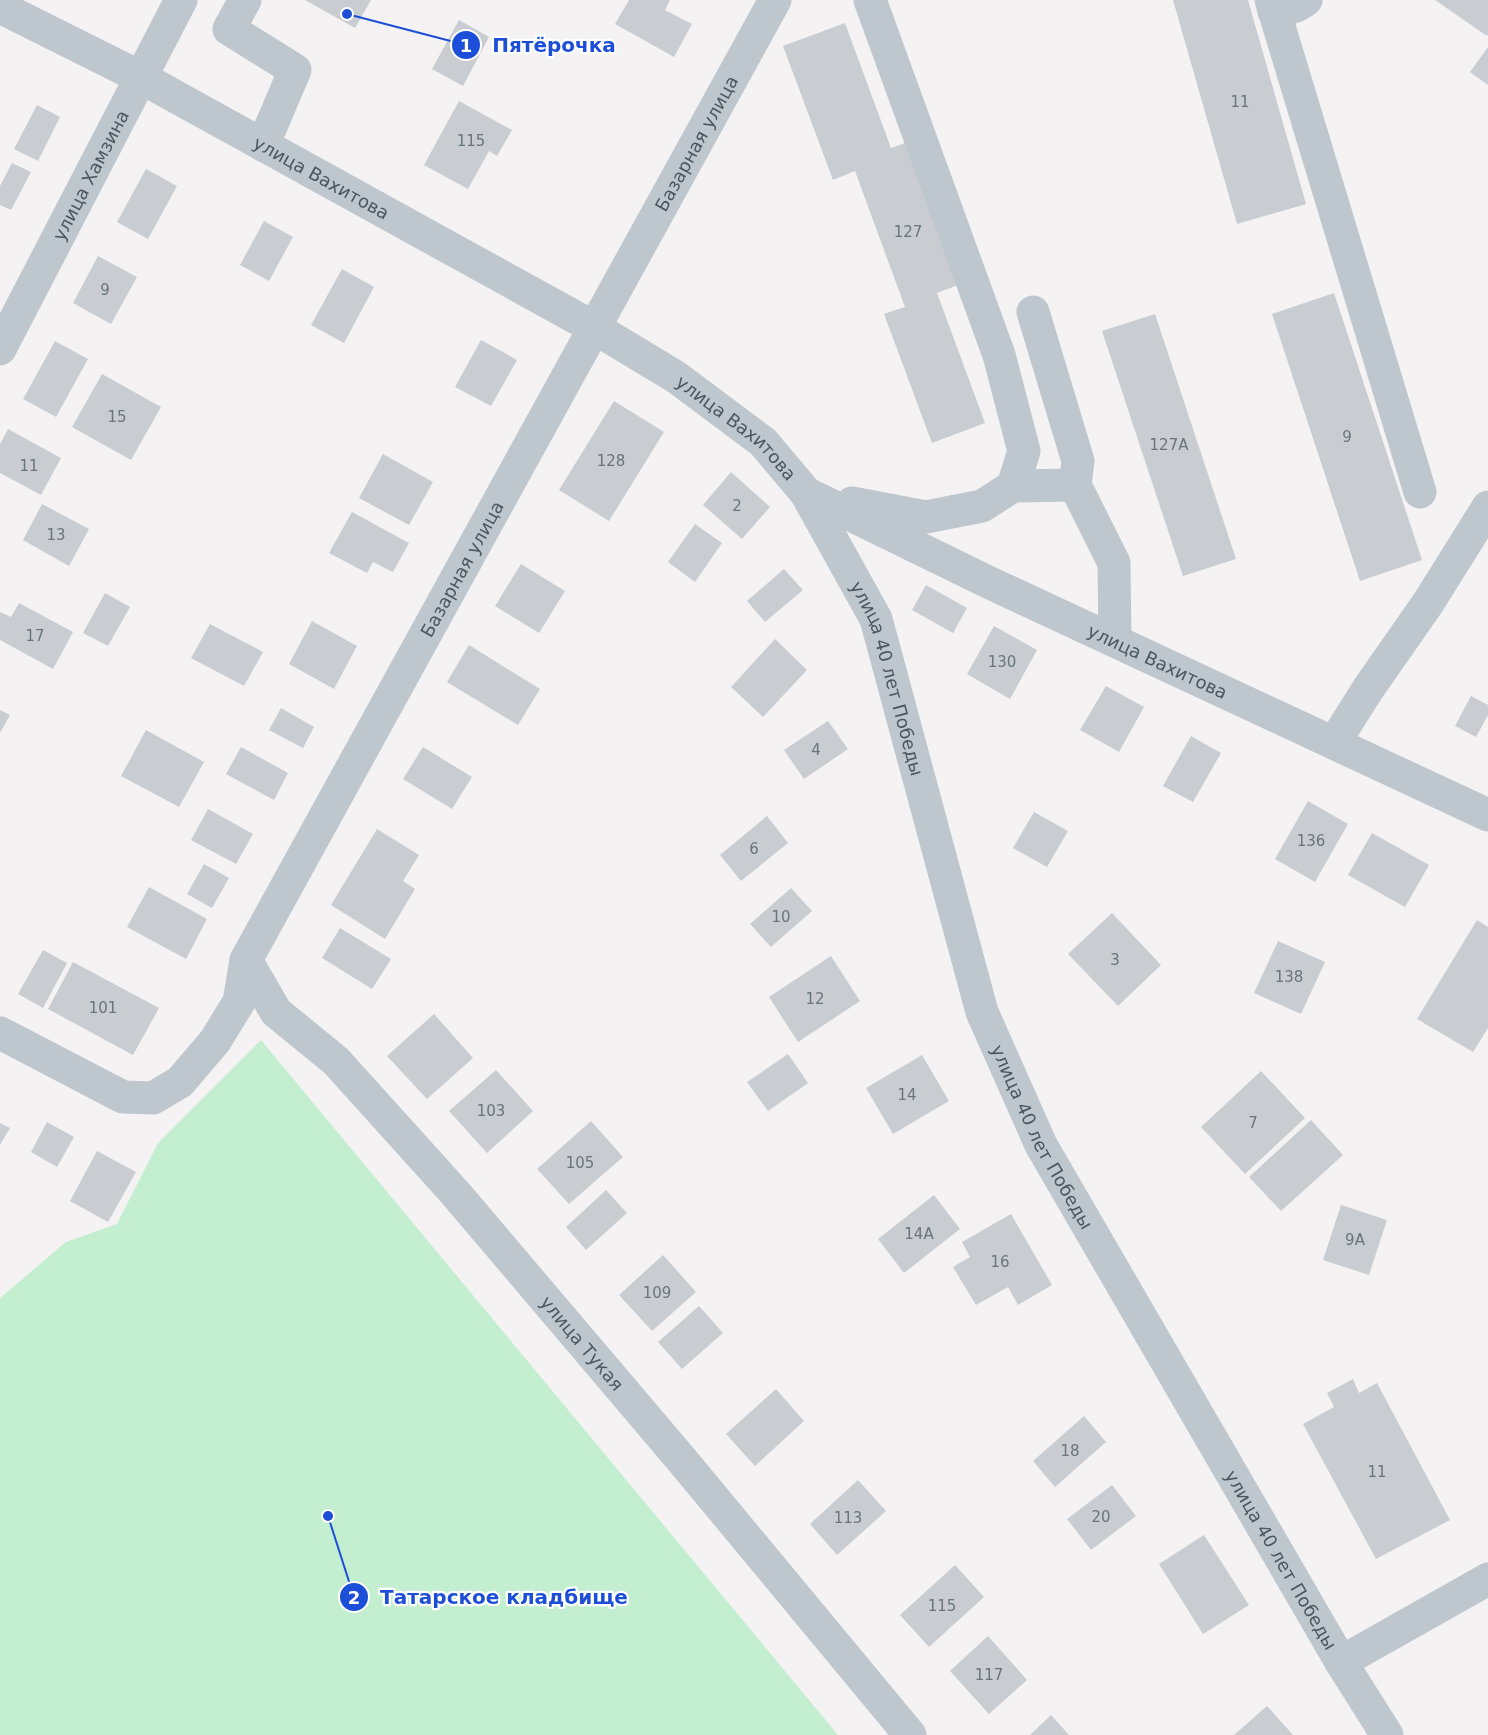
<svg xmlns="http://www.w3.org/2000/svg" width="1488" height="1735" viewBox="0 0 1488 1735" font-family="'DejaVu Sans',sans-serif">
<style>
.green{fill:#c4eed0}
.building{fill:#c9cdd1}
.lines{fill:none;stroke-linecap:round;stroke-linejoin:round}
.minor{stroke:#bec7cd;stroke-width:33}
.labels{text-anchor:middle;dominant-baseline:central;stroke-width:4.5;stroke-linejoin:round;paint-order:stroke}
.number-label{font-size:15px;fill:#6a747c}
.street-label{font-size:18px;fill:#4a575f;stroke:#fff}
.leader{fill:none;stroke:#1d4ed8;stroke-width:2}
.callout-dot{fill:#1d4ed8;stroke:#fff;stroke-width:2}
.mark-label{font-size:18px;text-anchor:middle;font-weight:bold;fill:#fff}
.callout-label{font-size:20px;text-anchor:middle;font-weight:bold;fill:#1d4ed8;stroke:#fff;stroke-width:4.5;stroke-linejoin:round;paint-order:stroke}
</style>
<rect width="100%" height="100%" fill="#f4f2f2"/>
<!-- green -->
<path class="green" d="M 261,1040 L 838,1735 L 0,1735 L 0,1298 L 66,1242 L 117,1224 L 158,1143 Z"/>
<!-- building -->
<path class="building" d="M 305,0 L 371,0 L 355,28 Z
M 629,0 L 670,0 L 665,10 L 692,24 L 674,57 L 615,24 Z
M 1173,0 L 1248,0 L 1306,204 L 1237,224 Z
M 1435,0 L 1488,0 L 1488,34 L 1487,36 Z
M 459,20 L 489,37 L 463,86 L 432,69 Z
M 845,23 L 891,148 L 905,143 L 958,285 L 937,293 L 985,423 L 932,443 L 884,314 L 905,307 L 855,171 L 833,180 L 783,46 Z
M 1488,47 L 1488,85 L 1470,72 Z
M 459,101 L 512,130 L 497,156 L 489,151 L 468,189 L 424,165 Z
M 37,105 L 60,117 L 38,161 L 14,149 Z
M 12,163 L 31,172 L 11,210 L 0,205 L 0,186 Z
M 146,169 L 177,186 L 148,239 L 117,222 Z
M 264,221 L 293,237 L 269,281 L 240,265 Z
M 98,256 L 137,277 L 111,324 L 73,303 Z
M 342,269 L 374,287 L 344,343 L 311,325 Z
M 1334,293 L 1422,560 L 1360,581 L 1272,314 Z
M 1155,314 L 1236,559 L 1183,576 L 1102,331 Z
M 481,340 L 517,360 L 491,406 L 455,387 Z
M 55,341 L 88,359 L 56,417 L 23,399 Z
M 102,374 L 161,407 L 131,460 L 72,427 Z
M 614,401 L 664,432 L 609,521 L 559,490 Z
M 8,429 L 61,458 L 41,495 L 0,473 L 0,444 Z
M 383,454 L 433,482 L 409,525 L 359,498 Z
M 731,472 L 770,507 L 742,539 L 703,505 Z
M 42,504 L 89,529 L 69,566 L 23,540 Z
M 352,512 L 409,543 L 393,572 L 373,562 L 367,573 L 329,553 Z
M 695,524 L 722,543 L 695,582 L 668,562 Z
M 521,564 L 565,591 L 539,633 L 495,606 Z
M 784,569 L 803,590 L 765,622 L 747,601 Z
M 926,585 L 967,608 L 953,633 L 912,610 Z
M 105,593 L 130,607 L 108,646 L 83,633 Z
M 19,603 L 73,632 L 53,669 L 0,640 L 0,612 L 11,617 Z
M 312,621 L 357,646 L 334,689 L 289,664 Z
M 210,624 L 263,652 L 244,686 L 191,658 Z
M 994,626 L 1037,650 L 1010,699 L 967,674 Z
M 775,639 L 807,670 L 763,717 L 731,687 Z
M 469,645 L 540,689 L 518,725 L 447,682 Z
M 1106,686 L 1144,707 L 1119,752 L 1080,730 Z
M 1471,696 L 1488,705 L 1488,715 L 1476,737 L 1455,726 Z
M 281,708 L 314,727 L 303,748 L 269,730 Z
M 0,710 L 10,715 L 0,733 Z
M 828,721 L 848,749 L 804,779 L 784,750 Z
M 146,730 L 204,762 L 179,807 L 121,776 Z
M 1191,736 L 1221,753 L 1193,802 L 1163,786 Z
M 241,747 L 288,773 L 274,800 L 226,774 Z
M 423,747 L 472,777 L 452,809 L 403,779 Z
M 1308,801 L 1348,824 L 1315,882 L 1275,859 Z
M 208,809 L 253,834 L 236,864 L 191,840 Z
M 1034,812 L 1068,831 L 1047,867 L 1013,848 Z
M 767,816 L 788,843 L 741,881 L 720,855 Z
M 377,829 L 419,855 L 403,881 L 415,889 L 385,939 L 331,905 Z
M 1372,833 L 1429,865 L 1405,907 L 1348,875 Z
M 204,864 L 229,878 L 212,908 L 187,894 Z
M 149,887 L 207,919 L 186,959 L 127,927 Z
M 791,888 L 812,911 L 771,947 L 750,924 Z
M 1112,913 L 1161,965 L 1118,1006 L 1068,954 Z
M 1477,920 L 1488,927 L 1488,1028 L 1473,1052 L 1417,1019 Z
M 340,928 L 391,959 L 372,989 L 322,958 Z
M 1278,941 L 1325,962 L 1301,1014 L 1254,993 Z
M 43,950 L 67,963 L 43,1008 L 18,994 Z
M 831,956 L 860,1001 L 798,1042 L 769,997 Z
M 73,962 L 159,1008 L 133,1055 L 48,1009 Z
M 434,1014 L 473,1058 L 427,1099 L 387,1056 Z
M 788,1054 L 808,1083 L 768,1111 L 747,1082 Z
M 922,1055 L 949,1101 L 893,1134 L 866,1088 Z
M 496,1070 L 533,1111 L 487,1153 L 449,1111 Z
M 1261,1071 L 1305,1118 L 1245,1174 L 1201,1127 Z
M 1311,1120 L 1343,1155 L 1281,1211 L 1249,1177 Z
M 591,1121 L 623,1157 L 569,1204 L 537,1169 Z
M 47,1122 L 74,1137 L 57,1167 L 31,1152 Z
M 0,1123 L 10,1128 L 0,1145 Z
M 97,1151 L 136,1172 L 108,1222 L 70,1201 Z
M 606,1190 L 627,1213 L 586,1250 L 566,1227 Z
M 934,1195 L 960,1229 L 904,1273 L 878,1239 Z
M 1341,1205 L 1387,1220 L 1369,1275 L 1323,1260 Z
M 1011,1214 L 1052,1285 L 1018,1305 L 1008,1287 L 976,1305 L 953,1267 L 970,1257 L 962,1242 Z
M 663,1255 L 696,1292 L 652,1331 L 619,1295 Z
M 699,1306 L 723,1333 L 682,1369 L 658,1342 Z
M 1353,1379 L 1359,1393 L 1377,1383 L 1450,1520 L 1376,1559 L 1303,1424 L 1334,1407 L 1327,1393 Z
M 776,1389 L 804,1421 L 755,1466 L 726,1434 Z
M 1084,1416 L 1106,1442 L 1055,1487 L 1033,1461 Z
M 858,1480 L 886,1511 L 837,1555 L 810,1524 Z
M 1112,1485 L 1136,1516 L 1091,1550 L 1067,1519 Z
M 1204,1535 L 1249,1605 L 1203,1634 L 1159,1564 Z
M 955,1565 L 984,1597 L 929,1647 L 900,1615 Z
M 988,1636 L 1027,1680 L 989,1714 L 950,1671 Z
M 1267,1706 L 1293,1735 L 1234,1735 Z
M 1051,1715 L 1069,1735 L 1030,1735 Z"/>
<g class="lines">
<!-- minor -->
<g class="minor">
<path d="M 245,0 L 229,29 L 295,70 L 263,145"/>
<path d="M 1271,0 L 1420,492"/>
<path id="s1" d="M 0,7 L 140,77 L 593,327 L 676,377 L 763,442 L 806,493 L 988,582 L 1488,815"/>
<path d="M 1274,12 L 1296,6 L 1306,0"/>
<path id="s2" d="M 0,349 L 181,0"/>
<path d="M 1075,485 L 1114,563 L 1115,641"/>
<path d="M 1013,486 L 1075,485 L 1078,461 L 1033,312"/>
<path id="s3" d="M 806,493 L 876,619 L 982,1012 L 1041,1145 L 1341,1662 L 1387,1735"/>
<path d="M 852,503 L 926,517 L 982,506 L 1013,486 L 1024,451 L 999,355 L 870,0"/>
<path d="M 1334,743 L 1368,689 L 1428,603 L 1488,507"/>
<path id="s4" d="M 246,960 L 276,1012 L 336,1061 L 456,1194 L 681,1459 L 910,1735"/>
<path id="s5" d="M 0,1033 L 123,1097 L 153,1098 L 180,1082 L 215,1041 L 239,1002 L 246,960 L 775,0"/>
<path d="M 1341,1662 L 1488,1579"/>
</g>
</g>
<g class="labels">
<!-- number labels -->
<g class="number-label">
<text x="1240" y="102">11</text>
<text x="471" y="141">115</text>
<text x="908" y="232">127</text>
<text x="105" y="290">9</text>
<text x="117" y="417">15</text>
<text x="1347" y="437">9</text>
<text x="1169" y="445">127А</text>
<text x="611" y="461">128</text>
<text x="29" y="466">11</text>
<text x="737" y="506">2</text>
<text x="56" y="535">13</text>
<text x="35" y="636">17</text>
<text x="1002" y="662">130</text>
<text x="816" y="750">4</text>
<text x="1311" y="841">136</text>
<text x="754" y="849">6</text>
<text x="781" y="917">10</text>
<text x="1115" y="960">3</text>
<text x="1289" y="977">138</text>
<text x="815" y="999">12</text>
<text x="103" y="1008">101</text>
<text x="907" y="1095">14</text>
<text x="491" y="1111">103</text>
<text x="1253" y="1123">7</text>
<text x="580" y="1163">105</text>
<text x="919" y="1234">14А</text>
<text x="1355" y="1240">9А</text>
<text x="1000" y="1262">16</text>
<text x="657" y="1293">109</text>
<text x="1070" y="1451">18</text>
<text x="1377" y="1472">11</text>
<text x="1101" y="1517">20</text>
<text x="848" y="1518">113</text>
<text x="942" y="1606">115</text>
<text x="989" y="1675">117</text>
</g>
<!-- street labels -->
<g class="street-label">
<text stroke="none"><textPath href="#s5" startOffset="1275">Базарная улица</textPath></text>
<text stroke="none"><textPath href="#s2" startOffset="196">улица Хамзина</textPath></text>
<text stroke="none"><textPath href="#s1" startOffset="364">улица Вахитова</textPath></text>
<text stroke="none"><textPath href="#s1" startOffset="850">улица Вахитова</textPath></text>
<text stroke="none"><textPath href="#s5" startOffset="789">Базарная улица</textPath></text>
<text stroke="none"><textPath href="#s1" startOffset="1336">улица Вахитова</textPath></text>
<text stroke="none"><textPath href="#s3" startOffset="204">улица 40 лет Победы</textPath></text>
<text stroke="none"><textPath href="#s3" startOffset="690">улица 40 лет Победы</textPath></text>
<text stroke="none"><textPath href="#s4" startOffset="512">улица Тукая</textPath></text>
<text stroke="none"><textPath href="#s3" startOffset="1176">улица 40 лет Победы</textPath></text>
</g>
</g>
<!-- callouts -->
<path class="leader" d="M347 14L466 45M328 1516L354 1597"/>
<g class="callout-dot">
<circle cx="347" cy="14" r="6"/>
<circle cx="328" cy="1516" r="6"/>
<circle cx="466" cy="45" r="15"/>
<circle cx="354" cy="1597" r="15"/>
</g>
<g class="mark-label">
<text x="466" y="52">1</text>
<text x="354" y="1604">2</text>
</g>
<g class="callout-label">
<text x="554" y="52">Пятёрочка</text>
<text x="504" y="1604">Татарское кладбище</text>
</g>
</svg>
